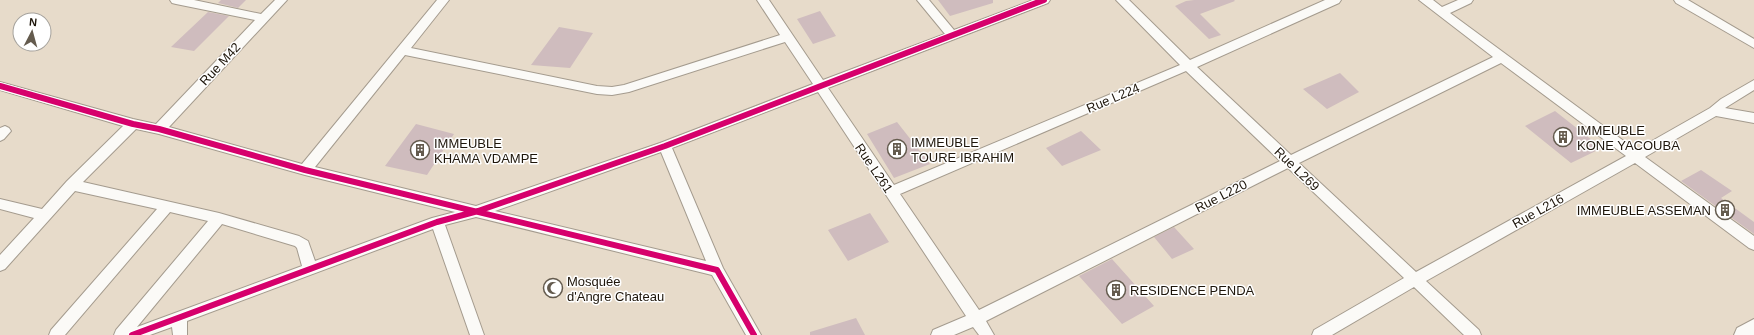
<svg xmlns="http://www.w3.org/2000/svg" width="1754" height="335" viewBox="0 0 1754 335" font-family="Arial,sans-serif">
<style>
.building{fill:#cfbcbe}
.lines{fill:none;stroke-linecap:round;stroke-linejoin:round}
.street-casing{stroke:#a49b8e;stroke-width:2}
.secondary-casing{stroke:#a49b8e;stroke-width:2}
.street{fill:#fbfaf7;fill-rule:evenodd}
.secondary{fill:#fbfaf7;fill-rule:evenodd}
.cycleway-casing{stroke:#fff;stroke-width:8}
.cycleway{stroke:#d6006c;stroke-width:6}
.labels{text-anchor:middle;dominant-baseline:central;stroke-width:3;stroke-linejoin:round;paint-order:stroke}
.street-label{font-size:13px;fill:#1e160b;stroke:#fff}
.poi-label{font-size:13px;fill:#1e160b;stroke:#fff;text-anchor:start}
</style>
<rect width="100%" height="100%" fill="#e7dbca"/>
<!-- building -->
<path class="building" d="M 221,0 L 246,0 L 238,8 L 218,3 Z
M 938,0 L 993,0 L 993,3 L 950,16 Z
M 1194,0 L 1234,0 L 1235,1 L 1200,14 L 1221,35 L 1209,39 L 1175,6 L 1186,1 Z
M 820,11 L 836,36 L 813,44 L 797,19 Z
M 208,12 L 229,16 L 194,51 L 171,47 Z
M 559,27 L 593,33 L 570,68 L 531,65 Z
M 1340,73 L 1359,92 L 1327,109 L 1303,89 Z
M 1555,111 L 1602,148 L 1571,163 L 1525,126 Z
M 897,122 L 930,164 L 894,178 L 867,134 Z
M 416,124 L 454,134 L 427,175 L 385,166 Z
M 1081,131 L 1101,150 L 1062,166 L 1046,148 Z
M 1701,170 L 1732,191 L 1721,198 L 1754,222 L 1754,234 L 1681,181 Z
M 870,213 L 889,242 L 848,261 L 828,230 Z
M 1174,227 L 1194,249 L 1172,259 L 1154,237 Z
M 1112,259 L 1154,306 L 1122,324 L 1079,276 Z
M 856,318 L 865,335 L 810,335 L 810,332 Z"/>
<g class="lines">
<defs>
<path id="street" d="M 170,0 L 194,0 L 261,14 L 275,0 L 287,0 L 169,127 L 302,164 L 437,0 L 449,0 L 411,48 L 597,86 L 612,87 L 624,85 L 780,35 L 757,0 L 769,0 L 823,80 L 945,34 L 917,0 L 929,0 L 954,30 L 1033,0 L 1050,0 L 1048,3 L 828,88 L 894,185 L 1180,65 L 1116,0 L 1129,0 L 1190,60 L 1325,0 L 1341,0 L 1339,3 L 1197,67 L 1291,155 L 1493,57 L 1419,0 L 1433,0 L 1442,7 L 1458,0 L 1473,0 L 1471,3 L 1450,13 L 1636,150 L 1710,108 L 1721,99 L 1754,80 L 1754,90 L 1725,108 L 1754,113 L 1754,123 L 1716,116 L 1645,157 L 1754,236 L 1754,250 L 1749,248 L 1635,163 L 1426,281 L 1479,330 L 1481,335 L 1464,335 L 1414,287 L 1332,335 L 1312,335 L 1314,330 L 1404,278 L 1288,168 L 986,321 L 994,335 L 979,335 L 973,327 L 954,335 L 931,335 L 933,330 L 966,316 L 818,92 L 672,148 L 723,268 L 761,335 L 746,335 L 712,275 L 476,217 L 445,225 L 484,335 L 470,335 L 433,229 L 187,321 L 187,335 L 173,335 L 172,327 L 150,335 L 114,335 L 116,330 L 208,221 L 170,212 L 65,335 L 49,335 L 51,330 L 157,209 L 75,191 L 5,269 L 0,271 L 0,255 L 34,218 L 0,209 L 0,199 L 42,209 L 67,181 L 123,126 L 0,90 L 0,82 L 133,119 L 156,124 L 255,20 L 176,4 L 172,3 ZM 785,42 L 813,84 L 660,143 L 476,206 L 315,167 L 405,55 L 597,94 L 612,95 L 629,92 ZM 1501,63 L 1626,156 L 1416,272 L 1299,163 ZM 1186,71 L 1280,161 L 979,310 L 900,194 ZM 136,129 L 159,134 L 305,175 L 455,212 L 432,218 L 315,261 L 308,241 L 299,236 L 219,213 L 83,182 ZM 661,152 L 706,261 L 495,211 ZM 222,224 L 295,246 L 297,248 L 302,266 L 137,327 Z
M 1674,0 L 1688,0 L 1754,39 L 1754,48 L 1676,3 Z
M 5,126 L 9,128 L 11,131 L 4,139 L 0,141 L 0,128 Z"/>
<path id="secondary" d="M 1754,319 L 1754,335 L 1734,335 L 1737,328 Z"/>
</defs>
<!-- street casing -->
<use href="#street" class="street-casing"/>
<!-- secondary casing -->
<use href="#secondary" class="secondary-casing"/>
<!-- street -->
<use href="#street" class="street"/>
<!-- secondary -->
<use href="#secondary" class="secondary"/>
<defs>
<path id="cycleway" d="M 0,86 L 133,124 L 159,129 L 305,170 L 717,270 L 754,335
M 132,335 L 437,222 L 478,211 L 665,146 L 1044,0"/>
</defs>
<!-- cycleway casing -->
<use href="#cycleway" class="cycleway-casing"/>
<!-- cycleway -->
<use href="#cycleway" class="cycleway"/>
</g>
<!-- icons -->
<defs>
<symbol id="building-ring" viewBox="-11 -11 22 22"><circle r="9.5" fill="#fff" stroke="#645b4e" stroke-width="1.5"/><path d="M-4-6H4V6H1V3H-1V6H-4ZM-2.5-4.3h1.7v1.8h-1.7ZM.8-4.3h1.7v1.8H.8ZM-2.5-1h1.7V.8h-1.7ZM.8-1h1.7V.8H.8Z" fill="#645b4e"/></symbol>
<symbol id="mosque-ring" viewBox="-11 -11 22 22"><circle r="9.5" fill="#fff" stroke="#645b4e" stroke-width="1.5"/><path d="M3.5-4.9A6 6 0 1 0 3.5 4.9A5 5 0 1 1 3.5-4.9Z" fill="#645b4e"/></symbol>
</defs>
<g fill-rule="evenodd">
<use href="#building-ring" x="1552" y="126" width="22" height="22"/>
<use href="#building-ring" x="886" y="138" width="22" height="22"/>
<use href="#building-ring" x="409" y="139" width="22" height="22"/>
<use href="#building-ring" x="1714" y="199" width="22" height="22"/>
<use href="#mosque-ring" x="542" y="277" width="22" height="22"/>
<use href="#building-ring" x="1105" y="279" width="22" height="22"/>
</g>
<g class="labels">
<!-- street labels -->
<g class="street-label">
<text transform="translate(220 64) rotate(-47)">Rue M42</text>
<text transform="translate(1113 98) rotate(-23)">Rue L224</text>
<text transform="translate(874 168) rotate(56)">Rue L261</text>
<text transform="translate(1297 169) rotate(44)">Rue L269</text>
<text transform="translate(1221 196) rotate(-27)">Rue L220</text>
<text transform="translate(1538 211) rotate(-29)">Rue L216</text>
</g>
<!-- poi labels -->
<g class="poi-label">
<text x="1577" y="130">IMMEUBLE<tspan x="1577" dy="15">KONE YACOUBA</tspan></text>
<text x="911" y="142">IMMEUBLE<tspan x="911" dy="15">TOURE IBRAHIM</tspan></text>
<text x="434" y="143">IMMEUBLE<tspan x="434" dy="15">KHAMA VDAMPE</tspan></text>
<text x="1711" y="210" text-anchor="end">IMMEUBLE ASSEMAN</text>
<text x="567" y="281">Mosquée<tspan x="567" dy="15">d'Angre Chateau</tspan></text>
<text x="1130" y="290">RESIDENCE PENDA</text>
</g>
</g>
<!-- north arrow -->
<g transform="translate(32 32) rotate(6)"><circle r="19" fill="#ffffff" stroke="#a5a29d"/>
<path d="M0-3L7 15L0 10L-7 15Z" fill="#645b4e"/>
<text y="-6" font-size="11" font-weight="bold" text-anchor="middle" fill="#1e160b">N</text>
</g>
</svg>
